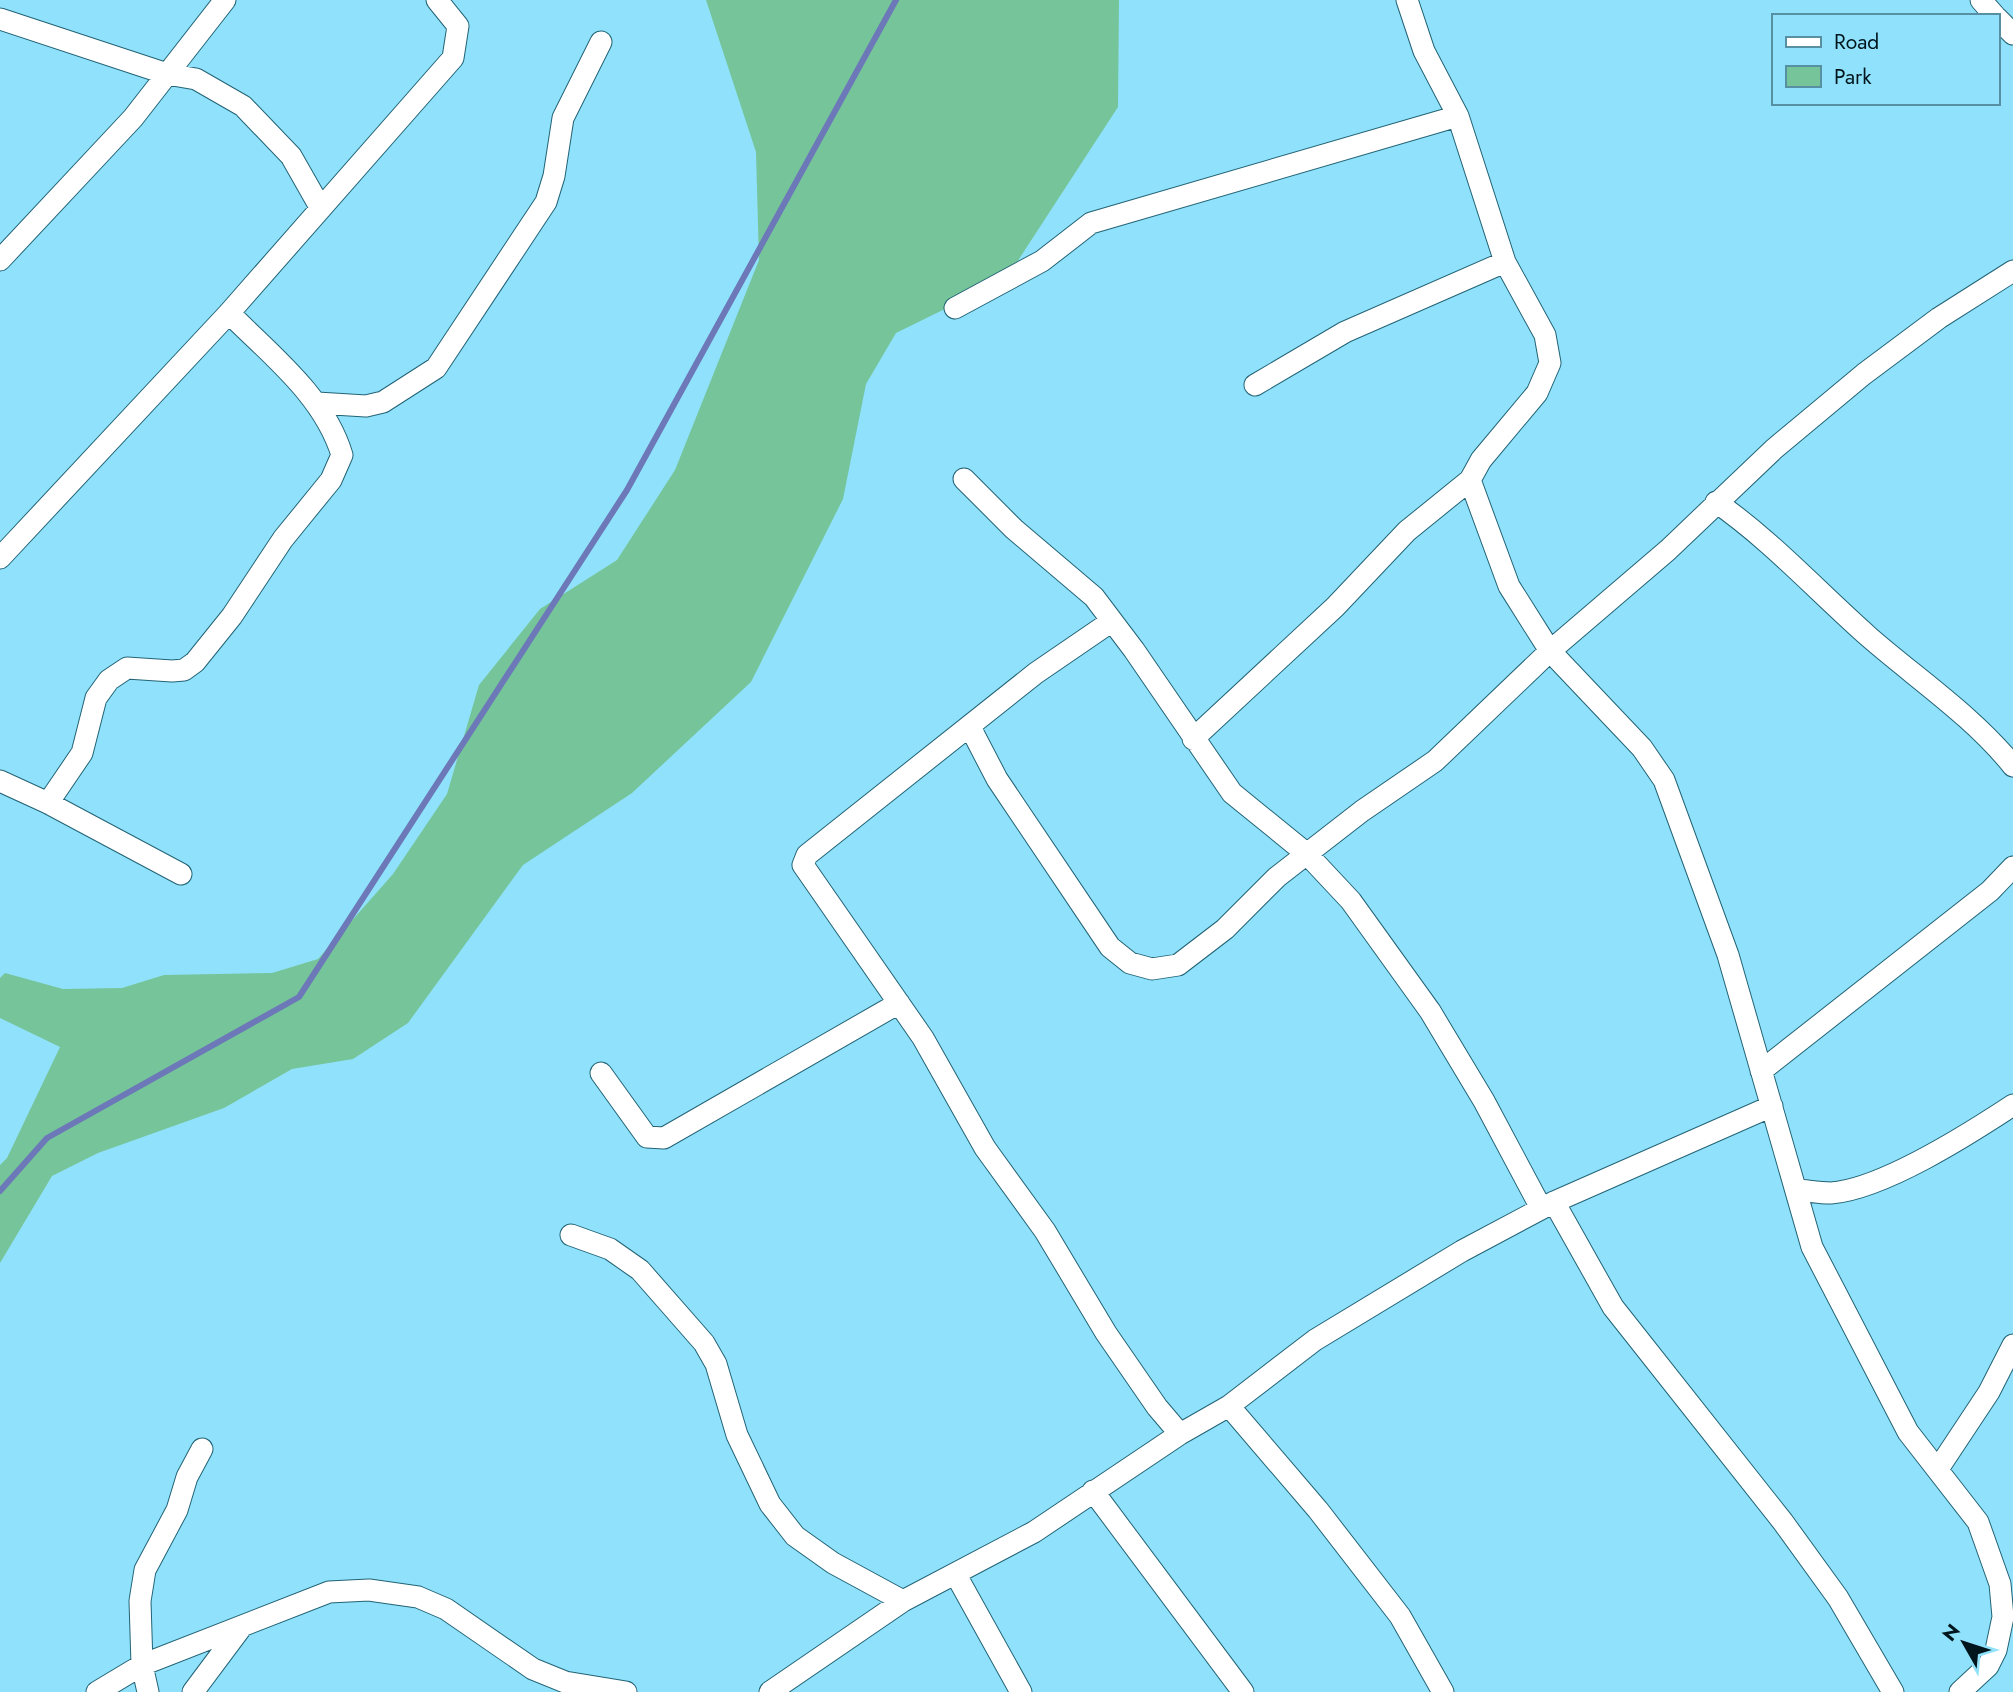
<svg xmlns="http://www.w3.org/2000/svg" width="2013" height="1692" viewBox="0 0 2013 1692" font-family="Jost,sans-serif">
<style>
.green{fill:#76c49a}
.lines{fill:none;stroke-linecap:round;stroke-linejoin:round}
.stream{stroke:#6c78b8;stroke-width:6}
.minor-casing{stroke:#226375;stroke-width:23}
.minor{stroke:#fff;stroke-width:21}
</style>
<rect width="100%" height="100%" fill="#90e2fc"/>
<!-- green -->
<path class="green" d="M 706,0 L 1119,0 L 1118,107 L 1006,279 L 896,333 L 866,384 L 843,499 L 751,682 L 632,793 L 523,865 L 408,1023 L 353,1059 L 292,1069 L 224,1108 L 98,1153 L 52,1176 L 0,1263 L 0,1165 L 7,1158 L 60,1047 L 0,1018 L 0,978 L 5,973 L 63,989 L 122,988 L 164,975 L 272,973 L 318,959 L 393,874 L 447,794 L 479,685 L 540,609 L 617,560 L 675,470 L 759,260 L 756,152 Z"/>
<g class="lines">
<!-- stream -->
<path class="stream" d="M 0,1191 L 47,1138 L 299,997 L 627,490 L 896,0"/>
<defs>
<path id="minor" d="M 1981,0 L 1995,16
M 1997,18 L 2013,34
M 0,19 L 167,74 L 196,79 L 243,106 L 291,156 L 320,207
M 0,260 L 133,118 L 225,0
M 955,308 L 1042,261 L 1091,223 L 1458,116
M 1255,385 L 1345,332 L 1505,262
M 317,403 L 366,406 L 383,402 L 436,368 L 546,202 L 554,176 L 563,118 L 601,42
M 964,479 L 1014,529 L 1094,597 L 1134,650 L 1232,793 L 1307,854 L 1351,901 L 1430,1011 L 1484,1101 L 1541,1208
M 1470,480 L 1509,586 L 1550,651 L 1642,748 L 1664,780 L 1728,955 L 1812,1247 L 1908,1432 L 1978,1522 L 2000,1584 L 2003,1617 L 1996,1650 L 1988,1666 L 1960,1692
M 1716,502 C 1772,541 1818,592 1869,637 C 1916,678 1974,717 2013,766
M 0,558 L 229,313 L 453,58 L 458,26 L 437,0
M 1112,621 L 1036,673 L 807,855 L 803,865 L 923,1038 L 985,1148 L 1045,1231 L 1106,1333 L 1157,1407 L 1180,1434
M 970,727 L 997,779 L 1110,947 L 1130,963 L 1152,969 L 1178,965 L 1225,929 L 1277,877 L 1362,811 L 1435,761 L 1550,651 L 1668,550 L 1774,449 L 1864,374 L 1939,318 L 2013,271
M 1193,739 L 1335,607 L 1407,531 L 1470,480 L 1481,460 L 1537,393 L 1550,363 L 1545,335 L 1505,262 L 1458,116 L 1424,51 L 1407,0
M 0,781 L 48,803 L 181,874
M 48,803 L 82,753 L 96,698 L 109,680 L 127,668 L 172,671 L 184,670 L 195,662 L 232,616 L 283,539 L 331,480 L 342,455 C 324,396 272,356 229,313
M 1761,1071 L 1990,891 L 2013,867
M 601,1073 L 647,1137 L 664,1138 L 899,1003
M 1798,1190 C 1809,1191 1820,1193 1831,1193 C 1883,1189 1969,1134 2013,1105
M 1554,1202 L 1613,1307 L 1783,1522 L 1838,1598 L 1893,1692
M 571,1235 L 610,1249 L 640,1270 L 704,1343 L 716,1364 L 737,1435 L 770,1504 L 795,1536 L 833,1563 L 903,1601
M 1229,1406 L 1318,1510 L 1400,1616 L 1443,1692
M 1938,1469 L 1989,1392 L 2013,1345
M 1093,1491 L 1243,1692
M 956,1575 L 1021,1692
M 97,1692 L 142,1665 L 329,1592 L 369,1590 L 418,1597 L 446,1609 L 533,1669 L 565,1682 L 626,1692
M 148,1692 L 142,1665 L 140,1601 L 145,1570 L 177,1510 L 187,1477 L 202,1449
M 193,1692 L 240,1629
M 770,1692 L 903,1601 L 1034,1532 L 1180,1434 L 1229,1406 L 1315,1340 L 1462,1251 L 1554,1202 L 1772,1106"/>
</defs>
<!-- minor casing -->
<use href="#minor" class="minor-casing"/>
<!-- minor -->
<use href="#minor" class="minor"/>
</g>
<!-- legend -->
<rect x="1772" y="14" width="228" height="91" fill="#90e2fc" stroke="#5690a2" stroke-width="2"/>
<rect x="1786" y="37" width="35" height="10" fill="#ffffff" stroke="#5690a2" stroke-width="2"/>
<text x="1834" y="49" font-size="21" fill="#00151c">Road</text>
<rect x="1786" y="66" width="35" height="21" fill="#76c49a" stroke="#5690a2" stroke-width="2"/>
<text x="1834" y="84" font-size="21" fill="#00151c">Park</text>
<!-- north arrow -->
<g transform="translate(1964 1643) rotate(309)" stroke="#90e2fc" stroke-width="5" paint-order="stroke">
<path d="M0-5L12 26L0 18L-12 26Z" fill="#00151c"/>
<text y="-10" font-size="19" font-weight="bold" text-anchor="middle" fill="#00151c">N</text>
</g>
</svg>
